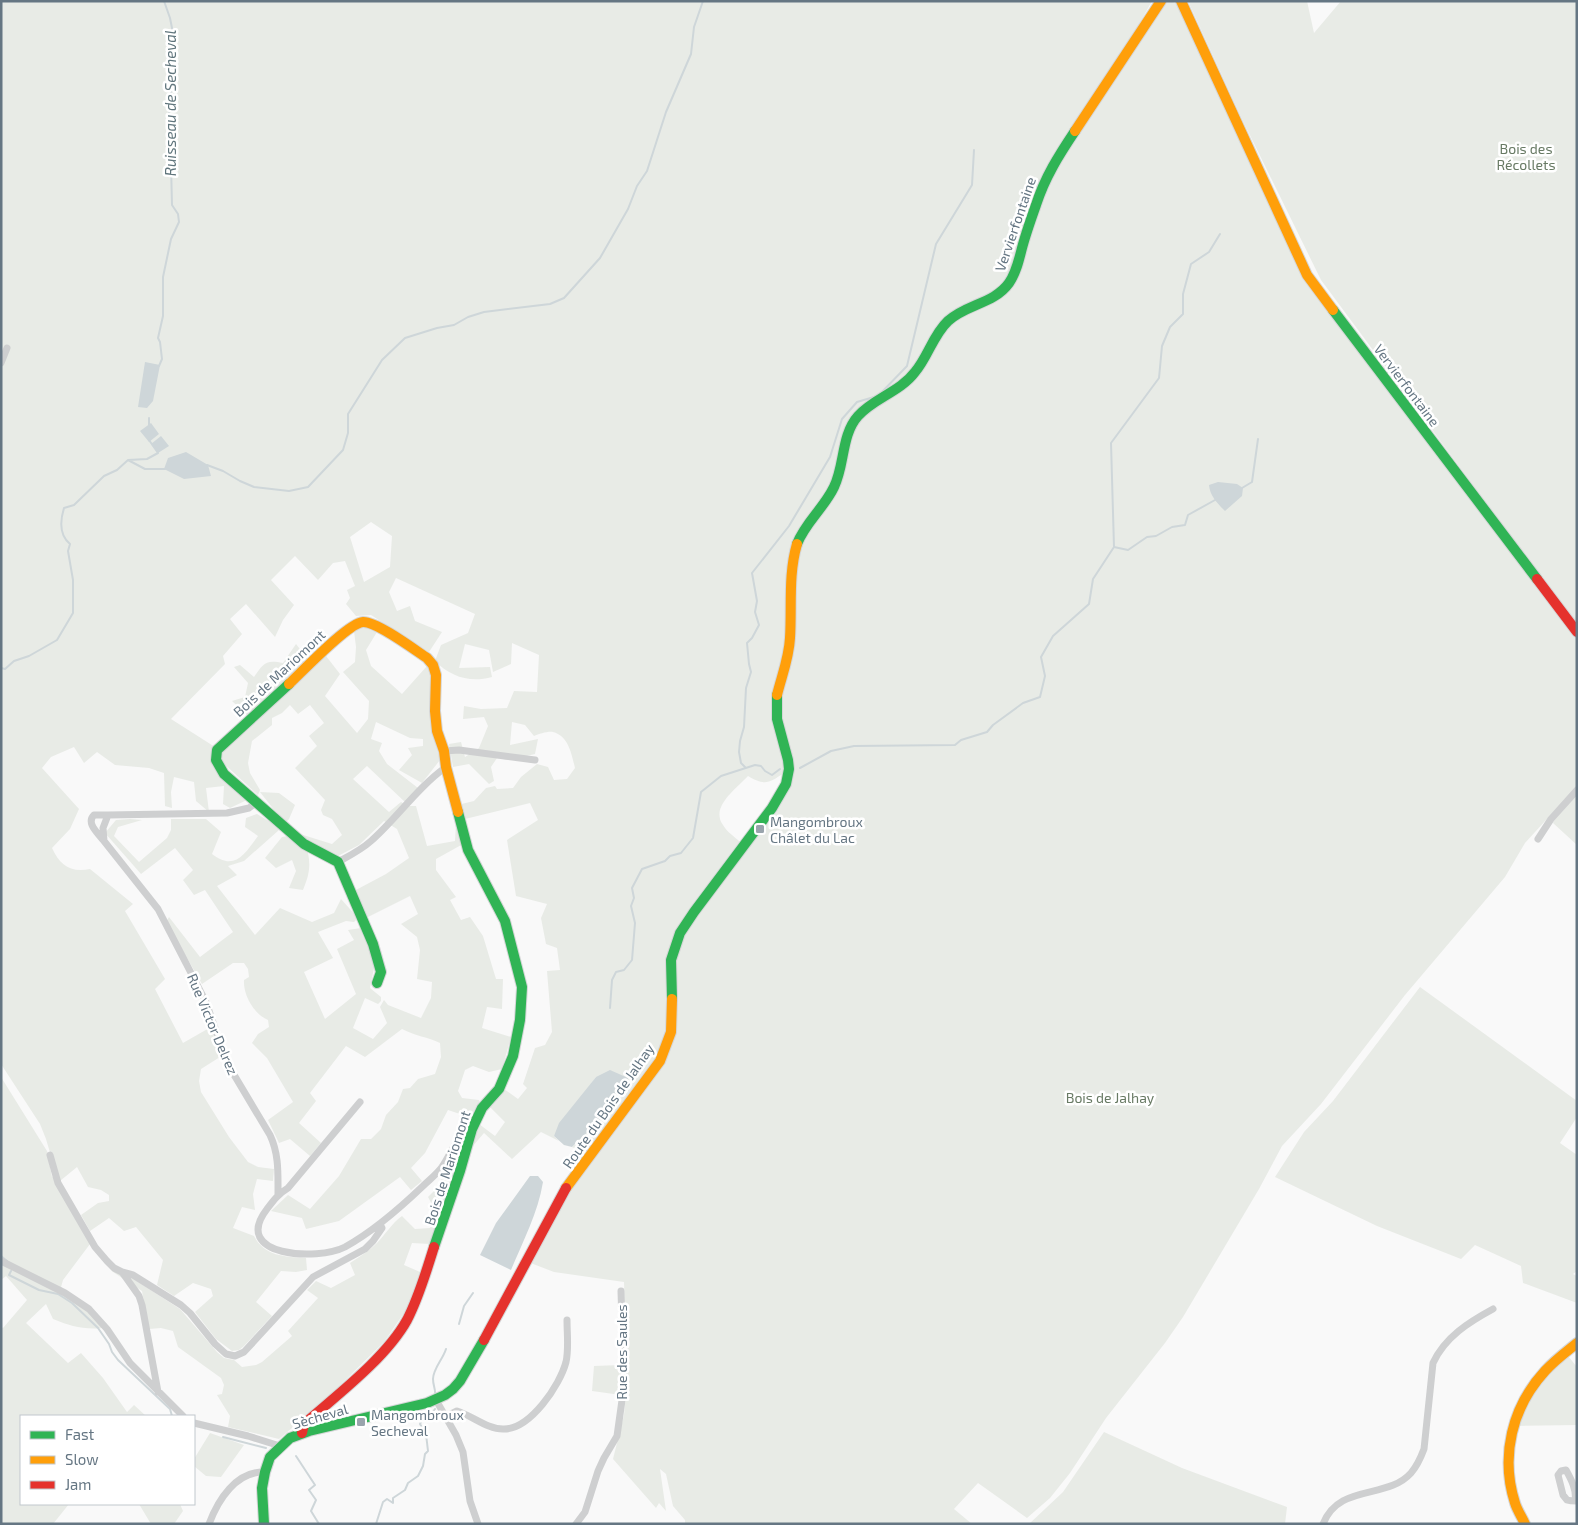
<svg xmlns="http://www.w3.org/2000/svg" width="1578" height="1525" viewBox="0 0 1578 1525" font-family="'Exo 2',sans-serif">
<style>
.green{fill:#e8ebe6;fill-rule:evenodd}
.water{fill:#ced6d9}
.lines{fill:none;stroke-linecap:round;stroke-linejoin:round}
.stream{stroke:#ced6d9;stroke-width:2}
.fast-casing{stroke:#d5d6d7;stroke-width:12}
.slow-casing{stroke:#d5d6d7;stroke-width:12}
.jam-casing{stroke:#d5d6d7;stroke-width:12}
.street{stroke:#cecfd0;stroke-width:7}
.fast{stroke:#30b455;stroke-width:10}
.slow{stroke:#ff9f0a;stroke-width:10}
.jam{stroke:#e5322d;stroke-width:10}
.poi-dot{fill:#99a4ac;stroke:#fff;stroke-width:2}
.labels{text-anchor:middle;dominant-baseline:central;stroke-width:5;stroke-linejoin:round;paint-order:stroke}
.park-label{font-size:14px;fill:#687a64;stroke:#fff}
.street-label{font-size:14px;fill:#657683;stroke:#fff}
.poi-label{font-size:14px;fill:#657683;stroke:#fff;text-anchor:start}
.water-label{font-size:15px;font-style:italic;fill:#60757c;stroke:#fff}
</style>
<rect width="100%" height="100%" fill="#f9f9f9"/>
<!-- green -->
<path class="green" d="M 1,1 L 1152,1 L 1072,143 L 1164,3 L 1167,1 L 1177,3 L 1263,187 L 1302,278 L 1577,638 L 1577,786 L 1525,843 L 1505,877 L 1405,995 L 1321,1104 L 1282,1146 L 1259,1189 L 1183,1317 L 1165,1343 L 1106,1418 L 1070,1473 L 1050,1498 L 1027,1518 L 978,1483 L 954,1509 L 972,1524 L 685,1524 L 685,1520 L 673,1506 L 666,1474 L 660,1469 L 666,1511 L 659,1503 L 656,1508 L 613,1459 L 624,1415 L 627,1385 L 624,1282 L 554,1272 L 528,1262 L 588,1155 L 572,1147 L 605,1116 L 624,1090 L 596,1077 L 579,1100 L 554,1136 L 559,1141 L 541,1132 L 512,1159 L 484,1133 L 461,1160 L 430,1244 L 412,1243 L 404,1265 L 420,1272 L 413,1300 L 384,1342 L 325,1400 L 279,1439 L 228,1427 L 230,1416 L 217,1395 L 222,1394 L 224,1385 L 221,1378 L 178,1347 L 173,1331 L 161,1328 L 149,1329 L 142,1291 L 113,1272 L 90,1244 L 63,1280 L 61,1287 L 90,1311 L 103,1328 C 84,1330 70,1326 53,1319 L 46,1304 L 26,1323 L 68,1363 L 81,1353 L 103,1378 L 127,1412 L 134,1405 L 146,1416 L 21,1416 L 21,1504 L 69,1504 L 53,1524 L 1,1524 L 1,1327 L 3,1328 L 27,1300 L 6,1276 L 1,1280 L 1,1077 L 47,1151 L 52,1177 L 56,1173 L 46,1139 L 40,1124 L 1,1064 ZM 371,522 L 392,536 L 390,567 L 364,582 L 350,537 ZM 295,556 L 318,580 L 333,563 L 345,561 L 355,586 L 347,590 L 350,598 L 346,604 L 356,616 L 371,615 L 429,652 L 442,632 L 415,621 L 410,606 L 397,611 L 389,592 L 396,578 L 475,614 L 468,633 L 441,645 L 435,661 C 451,677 470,683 492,677 L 490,667 L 459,668 L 465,644 L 489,650 L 493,672 L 511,664 L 512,643 L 539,655 L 537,692 L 514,691 L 507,708 L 481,709 L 464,706 L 463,719 L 484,717 L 488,726 L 479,748 L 465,757 L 461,742 L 449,744 L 453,767 L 469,764 L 489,784 L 494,781 L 491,767 L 497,758 L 508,760 L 535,754 L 538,739 L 510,745 L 512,722 L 525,725 L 534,736 C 539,734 548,731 553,732 C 569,736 572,756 575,768 L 567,779 L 554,780 L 548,767 L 537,764 L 521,777 L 513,788 L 497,789 L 495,786 L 486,788 L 474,801 L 453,806 L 456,823 L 455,841 L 427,846 L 416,806 L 408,806 L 401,802 L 389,812 L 353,779 L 367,766 L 406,803 L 418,788 L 387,764 L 379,751 L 382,743 L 371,739 L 376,722 L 410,738 L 423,739 L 423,746 L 408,748 L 412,755 L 399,770 L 422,783 L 440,760 L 433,732 L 431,673 L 427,666 L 402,694 L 371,666 L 366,650 L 377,632 L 370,627 L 362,625 L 354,631 L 356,647 L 355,662 L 343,672 L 369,701 L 368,719 L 357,733 L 325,696 L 340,674 L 326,656 L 289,680 L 307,658 L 296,644 L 283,663 C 265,659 263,664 254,677 L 240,665 L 234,667 L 248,683 L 245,697 L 232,701 L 248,716 L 275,690 L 281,694 C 265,716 243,735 222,752 L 221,761 L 258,795 L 260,790 L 250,773 L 248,763 L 252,741 L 272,725 L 272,718 L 282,713 L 290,705 L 298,714 L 310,705 L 324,723 L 309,736 L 317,746 L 295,768 L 325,800 L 321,810 L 323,815 L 332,819 L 342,835 L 332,844 L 300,834 L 282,837 L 265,858 L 276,868 L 292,860 L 296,871 L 289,888 L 303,890 C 311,871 311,861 305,842 L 338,856 L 359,845 L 384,821 L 397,829 L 409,858 L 386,874 L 354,891 L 366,918 L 410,896 L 418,914 L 401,924 L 417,937 L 420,950 L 417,979 L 432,982 L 431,998 L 421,1018 L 388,1005 L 384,1000 L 380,1007 L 387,1023 L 373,1039 L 353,1028 L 365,998 L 378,1004 L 381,1001 L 381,997 L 370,988 L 374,968 L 371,949 L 363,936 L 361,928 L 348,930 L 354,940 L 337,949 L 356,994 L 325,1019 L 304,972 L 333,958 L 318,932 L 346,921 L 354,922 L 358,918 L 341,899 L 334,913 L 312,922 L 280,908 L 255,935 L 217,886 L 237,875 L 228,866 L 244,861 L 279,830 L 289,819 L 295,805 L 279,793 L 260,792 L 282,820 L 277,826 L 257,814 L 246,818 L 245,827 L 258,836 C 245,853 235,872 212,854 L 221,832 L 206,819 L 171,819 L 171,830 L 167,838 L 139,862 L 114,836 L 118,827 L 142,820 L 130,819 L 116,820 L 105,833 L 141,874 L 175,848 L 193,870 L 183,880 L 194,895 L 205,890 L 233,932 L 200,957 L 169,917 L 166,922 L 202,984 L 233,963 L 244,963 L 248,969 L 249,977 L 244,980 C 243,995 254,1014 268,1020 L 269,1027 L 258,1034 L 252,1043 L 267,1058 L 293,1102 L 268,1120 L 279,1143 L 290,1139 L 310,1156 L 321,1143 L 299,1123 L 316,1101 L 310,1093 L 346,1046 L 365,1057 L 402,1029 C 415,1036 428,1037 440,1043 L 441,1057 L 435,1074 L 418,1079 L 410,1088 L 403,1089 L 398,1102 L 386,1115 L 381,1129 L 371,1139 L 361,1139 L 339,1176 L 310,1209 L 288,1195 L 271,1211 L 302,1218 L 306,1229 L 339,1221 L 400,1177 L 411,1190 L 422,1181 L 411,1168 L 425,1153 L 448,1110 L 469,1117 L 480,1104 L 479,1100 L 462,1098 L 458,1091 L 465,1070 L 473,1066 L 489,1072 L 502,1069 L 511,1037 L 482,1028 L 487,1007 L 502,1009 L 503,979 L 496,979 L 483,936 L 470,917 L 461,920 L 450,900 L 456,897 L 436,870 L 436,859 L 463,844 L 459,822 L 465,819 L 530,803 L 538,820 L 507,840 L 516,896 L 547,904 L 541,918 L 546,944 L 557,948 L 560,970 L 547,971 L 552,1032 L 545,1045 L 535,1048 L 523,1084 L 527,1088 L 518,1099 L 504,1089 L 490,1107 L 505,1122 L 495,1136 L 479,1124 L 464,1143 L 454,1163 L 448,1168 L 436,1189 L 428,1197 L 434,1208 L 438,1210 L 430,1228 L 415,1229 L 402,1216 C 391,1224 386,1234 377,1243 C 369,1251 359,1257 350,1263 L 355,1275 L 331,1288 L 316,1281 L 307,1290 L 318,1298 L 288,1331 L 292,1336 L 262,1362 L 256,1365 L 242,1367 L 234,1360 L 224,1358 L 217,1352 L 180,1309 L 112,1265 L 91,1237 L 60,1181 L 77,1167 L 88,1187 L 101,1190 L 109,1195 L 109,1201 L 98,1203 L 81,1215 L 90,1231 L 109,1218 L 124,1231 L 136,1227 L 163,1260 L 157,1285 L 174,1296 L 193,1283 L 211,1289 L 213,1296 L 195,1312 L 216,1339 L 232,1351 L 239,1350 L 244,1346 L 272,1316 L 256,1302 L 281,1271 L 296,1272 L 307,1270 L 306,1258 C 285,1257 264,1256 254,1236 L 233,1228 L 242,1207 L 255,1210 L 253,1194 L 257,1179 L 273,1181 L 274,1169 L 258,1167 L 248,1162 L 229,1137 L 201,1092 L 199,1081 L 201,1069 L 220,1057 L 211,1027 L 183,1043 L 155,989 L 165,979 L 125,911 L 133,904 L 90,869 C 70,873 60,865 52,848 L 70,829 L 79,809 L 42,768 L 51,757 L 74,747 L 84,763 L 97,752 L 115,765 L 149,768 L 164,773 L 165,806 L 172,808 L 171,792 L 174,777 L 194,782 L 196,801 L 209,812 L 206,788 L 224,786 L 223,804 L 230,808 L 247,800 L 216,771 L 212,765 L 215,747 L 171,719 L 225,664 L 223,656 L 242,634 L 230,619 L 246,604 L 275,637 L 283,620 L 294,605 L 271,580 ZM 784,773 L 781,787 L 773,801 L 740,842 C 735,837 727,832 723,825 C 710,807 736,789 748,776 C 765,786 769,783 784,773 Z
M 1188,1 L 1307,1 L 1314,33 L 1341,1 L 1577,1 L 1577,625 L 1321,280 L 1242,119 Z
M 1577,794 L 1577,845 L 1553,823 L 1555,818 Z
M 1420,987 L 1577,1101 L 1577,1117 L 1560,1143 L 1577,1155 L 1577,1271 L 1573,1274 L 1577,1276 L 1577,1303 L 1523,1283 L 1521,1266 L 1475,1245 L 1461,1259 L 1377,1226 L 1275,1177 L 1304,1132 L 1333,1101 Z
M 1568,1356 L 1577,1367 L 1577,1425 L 1516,1426 C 1530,1392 1539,1380 1568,1356 Z
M 621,1365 L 621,1395 L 592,1391 L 594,1366 Z
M 1104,1432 L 1182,1468 L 1287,1507 L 1285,1524 L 1029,1524 L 1063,1492 Z
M 210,1433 L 244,1445 L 221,1477 L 206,1476 L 194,1466 L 194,1459 Z
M 139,1504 L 180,1504 L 183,1511 L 174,1524 L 151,1524 Z"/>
<!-- water -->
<path class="water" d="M 145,362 L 160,365 L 153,401 L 147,408 L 138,407 Z
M 151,423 L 159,434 L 149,442 L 140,431 Z
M 161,436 L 169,446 L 158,453 L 151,444 Z
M 186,452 L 208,465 L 211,476 L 184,479 L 164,469 L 168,458 Z
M 1218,482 L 1237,484 L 1243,488 L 1242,496 L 1225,511 C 1217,503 1210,496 1209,485 Z
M 610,1070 L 628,1078 C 620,1107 592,1127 572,1147 L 564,1145 L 554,1136 L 559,1123 L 596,1077 Z
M 530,1176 L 538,1176 L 543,1182 C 538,1213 523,1241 511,1270 L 480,1255 L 496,1223 Z"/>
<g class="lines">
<!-- stream -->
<path class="stream" d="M 159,366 L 162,359 L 160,342 L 158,338 L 163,316 L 163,277 L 171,239 L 179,222 L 178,214 L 172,205 L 171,165 L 168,123 L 171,92 L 170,68 L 173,33 L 170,18 L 164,1
M 879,395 L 907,366 L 936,244 L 972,185 L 974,150
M 149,426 L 149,418
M 128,460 L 147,459 L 158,453 L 149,440
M 207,465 L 223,471 L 240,481 L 254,487 L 289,491 L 308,487 L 343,450 L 348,433 L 348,414 L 382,360 L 405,338 L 437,328 L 454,325 L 468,317 L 484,312 L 550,304 L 564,298 L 600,258 L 628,209 L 637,186 L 647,171 L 666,112 L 691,54 L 694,27 L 703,1
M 1242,488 L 1252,482 L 1258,439
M 1114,547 L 1111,443 L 1159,378 L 1162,346 L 1170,327 L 1183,314 L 1183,294 L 1191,264 L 1209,252 L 1220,234
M 1,668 L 5,669 L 14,661 L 29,656 L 57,640 L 73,613 L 73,580 L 68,551 L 70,544 C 59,535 60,521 64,508 L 74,505 L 104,476 L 117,470 L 128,460 L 145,469 L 165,469
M 746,768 L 741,763 L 739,752 L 740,741 L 744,727 L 746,688 L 751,672 L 749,664 L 747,643 L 752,638 L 759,625 L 755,612 L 757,601 L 752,573 L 789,526 L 830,457 L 842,419 L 857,402 L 874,397
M 800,768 L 831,751 L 854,746 L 955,745 L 961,740 L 987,732 L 993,725 L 1023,703 L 1040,697 L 1045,676 L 1041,657 L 1053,636 L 1089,604 L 1093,579 L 1114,547 L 1128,550 L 1147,537 L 1156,536 L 1172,527 L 1185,525 L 1188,515 L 1215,500
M 610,1008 L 612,980 L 616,972 L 624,970 L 632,960 L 635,923 L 631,906 L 634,898 L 632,888 L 642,869 L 665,861 L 670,856 L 681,853 L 693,838 L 701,792 L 721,776 L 755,765 L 761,766 L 765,771 L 772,775 L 780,769
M 1,1256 L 7,1261
M 11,1271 L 9,1275 L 39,1290 L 58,1294 L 72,1303 L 98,1328 L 109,1344 L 112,1352 L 118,1360 L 170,1409 L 172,1416
M 459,1324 L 464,1306 L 473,1293
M 435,1396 C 436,1389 433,1386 433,1379 C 433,1369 443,1359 446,1349
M 223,1437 L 266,1448
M 296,1456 L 315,1485 L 309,1490 L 316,1500 L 311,1511 L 319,1524
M 376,1524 L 383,1502 L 387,1499 L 393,1503 L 393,1498 L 405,1490 L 408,1483 L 418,1476 L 423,1466 L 425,1454 L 428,1451 L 426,1434 L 420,1424 L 422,1420 L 426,1421 L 435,1409"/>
<defs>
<path id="fast" d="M 1333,310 L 1537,579
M 797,544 C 805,523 824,508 834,487 C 845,465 841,435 858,416 C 874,398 900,392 915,372 C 928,357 933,335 948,321 C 966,304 994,304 1009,283 C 1016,273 1019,260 1022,248 C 1026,233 1031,219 1036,205 C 1045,177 1059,155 1075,131
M 289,684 L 217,750 L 216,760 L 224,774 L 304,844 L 338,862 L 373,944 L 381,972 L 377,983
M 672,999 L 671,960 L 680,933 L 694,912 L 772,808 L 786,784 L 789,769 L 788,760 L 777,719 L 777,695
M 434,1247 L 460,1171 L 472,1129 L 482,1108 L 499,1089 L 513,1056 L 520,1020 L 522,987 L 505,921 L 468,850 L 458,812
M 264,1524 L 262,1488 L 265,1472 L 270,1457 L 290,1438 L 309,1431 L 427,1403 L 445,1395 L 453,1389 L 460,1381 L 484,1340"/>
<path id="slow" d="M 1181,1 L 1307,275 L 1333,310
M 1075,131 L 1161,1
M 289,684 C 302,672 348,623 363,622 C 376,621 415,650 427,658 L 433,665 L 436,675 L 435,711 L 437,731 L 444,751 L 446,767 L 458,812
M 777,695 C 782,675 789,658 790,638 C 792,606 788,575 797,544
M 566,1188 L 660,1061 L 671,1032 L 672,999
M 1525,1524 C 1522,1517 1517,1510 1515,1503 C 1500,1456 1512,1407 1545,1371 C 1555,1360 1566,1352 1577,1343"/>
<path id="jam" d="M 1537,579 L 1577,632
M 484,1340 L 566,1188
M 302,1433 L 304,1424 C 337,1395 386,1358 407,1320 C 419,1297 426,1272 434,1247"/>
</defs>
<!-- fast casing -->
<use href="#fast" class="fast-casing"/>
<!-- slow casing -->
<use href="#slow" class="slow-casing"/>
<!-- jam casing -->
<use href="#jam" class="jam-casing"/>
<!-- street -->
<path class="street" d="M 1,363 L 7,348
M 444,751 L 459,750 L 535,760
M 257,802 L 249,808 L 227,813 L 108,815 L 103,828 L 104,841 L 158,909 L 206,1002 L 227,1063 L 270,1135 C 279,1154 278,1173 278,1194
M 1538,839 L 1551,819 L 1577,790
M 103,840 C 97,832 86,823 94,815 L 108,815
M 338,862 C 349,856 361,850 371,841 C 397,818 417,788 446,767
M 360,1102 L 288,1188 C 278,1194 273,1201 267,1209 C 230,1257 318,1261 345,1247 C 374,1231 400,1208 423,1186 C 429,1180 437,1174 442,1167 C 450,1155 455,1142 464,1131 L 472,1129
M 50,1155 L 58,1183 L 95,1247 L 107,1261 L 114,1268 L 122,1272 L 133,1275 L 181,1305 L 190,1313 L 215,1344 L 226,1354 L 235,1356 L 244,1352 L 313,1277 L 365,1249 L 373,1241 L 382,1228 L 380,1224
M 1,1261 L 65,1293 L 89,1309 L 107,1329 L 130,1363 L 183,1416
M 122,1272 L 139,1296 L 142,1305 L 158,1392
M 436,1400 L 456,1435 L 463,1452 L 470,1501 L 478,1524
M 445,1417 L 457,1411 C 473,1416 487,1429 503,1429 C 530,1430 560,1385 566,1362 C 569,1349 567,1334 567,1320
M 194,1423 L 248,1436 L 280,1446
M 1575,1501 C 1577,1490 1571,1479 1566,1470 L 1561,1471 L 1558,1475 L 1563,1495 L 1567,1500 C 1570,1501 1573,1501 1577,1501
M 209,1524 C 218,1500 236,1471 265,1472
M 576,1524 L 585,1512 L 598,1471 L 604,1458 L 617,1436 L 624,1386 L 621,1291
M 1323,1524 C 1339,1483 1387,1500 1411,1473 C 1417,1466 1421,1457 1424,1449 L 1433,1363 C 1445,1337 1469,1322 1493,1309"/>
<!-- fast -->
<use href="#fast" class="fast"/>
<!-- slow -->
<use href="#slow" class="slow"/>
<!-- jam -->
<use href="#jam" class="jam"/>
</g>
<!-- markers -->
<g class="poi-dot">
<rect x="755" y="824" width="10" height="10" rx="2.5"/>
<rect x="356" y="1417" width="10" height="10" rx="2.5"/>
</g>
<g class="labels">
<!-- park labels -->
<g class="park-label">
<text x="1526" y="148">Bois des<tspan x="1526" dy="16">Récollets</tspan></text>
<text x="1110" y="1097">Bois de Jalhay</text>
</g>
<!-- street labels -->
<g class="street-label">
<text transform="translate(1015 224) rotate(-71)">Vervierfontaine</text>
<text transform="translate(1407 385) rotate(53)">Vervierfontaine</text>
<text transform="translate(279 673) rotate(-43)">Bois de Mariomont</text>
<text transform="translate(213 1024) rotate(67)">Rue Victor Delrez</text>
<text transform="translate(608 1106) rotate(-55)">Route du Bois de Jalhay</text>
<text transform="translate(447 1168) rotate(-72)">Bois de Mariomont</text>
<text transform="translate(621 1352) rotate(-90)">Rue des Saules</text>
<text transform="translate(320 1416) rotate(-16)">Sècheval</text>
</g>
<!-- poi labels -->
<g class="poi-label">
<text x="770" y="821">Mangombroux<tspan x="770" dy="16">Châlet du Lac</tspan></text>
<text x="371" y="1414">Mangombroux<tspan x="371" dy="16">Secheval</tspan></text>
</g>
<!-- water labels -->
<g class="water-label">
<text transform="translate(170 103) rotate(-90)">Ruisseau de Secheval</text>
</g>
</g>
<!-- border -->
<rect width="1578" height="1525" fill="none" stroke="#657683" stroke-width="5"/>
<!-- legend -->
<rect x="20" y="1415" width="175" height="90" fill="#ffffff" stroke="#c1c8cd"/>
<rect x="30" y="1431" width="25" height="8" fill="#30b455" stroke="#c1c8cd"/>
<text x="65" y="1440" font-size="15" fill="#657683">Fast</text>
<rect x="30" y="1456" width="25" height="8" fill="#ff9f0a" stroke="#c1c8cd"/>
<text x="65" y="1465" font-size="15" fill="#657683">Slow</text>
<rect x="30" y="1481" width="25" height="8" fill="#e5322d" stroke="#c1c8cd"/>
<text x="65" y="1490" font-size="15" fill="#657683">Jam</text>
</svg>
